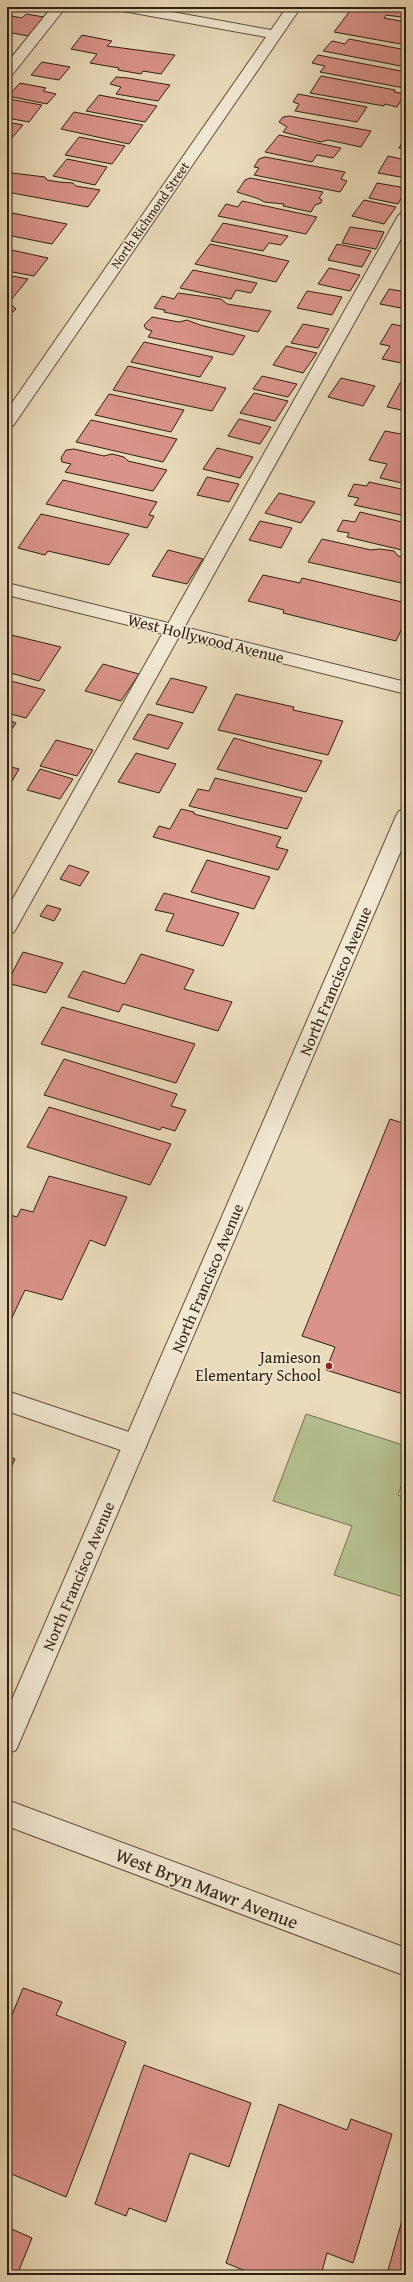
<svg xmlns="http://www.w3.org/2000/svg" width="413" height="2282" viewBox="0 0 413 2282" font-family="'Gentium Book Plus',serif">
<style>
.green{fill:#b6c090;stroke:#737050}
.building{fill:#da938a;stroke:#302011}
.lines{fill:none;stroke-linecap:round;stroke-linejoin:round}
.service-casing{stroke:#5e4f3c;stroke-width:2}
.minor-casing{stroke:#5e4f3c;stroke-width:2}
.tertiary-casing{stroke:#5e4f3c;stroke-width:2}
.service{fill:#f1e8d3;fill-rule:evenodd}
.minor{fill:#f1e8d3;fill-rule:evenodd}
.tertiary{fill:#f1e8d3;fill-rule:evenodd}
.poi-dot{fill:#8f2418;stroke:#f1e8d3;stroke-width:1.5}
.labels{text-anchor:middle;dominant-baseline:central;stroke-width:3;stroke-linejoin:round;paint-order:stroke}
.far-street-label{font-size:13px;fill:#302011;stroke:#f1e8d3}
.street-label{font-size:16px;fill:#302011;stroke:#f1e8d3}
.poi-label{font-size:16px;fill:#302011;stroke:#f1e8d3;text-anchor:end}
.near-street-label{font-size:19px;fill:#302011;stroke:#f1e8d3}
</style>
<rect width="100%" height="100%" fill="#eadbbb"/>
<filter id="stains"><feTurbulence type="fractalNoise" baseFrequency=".005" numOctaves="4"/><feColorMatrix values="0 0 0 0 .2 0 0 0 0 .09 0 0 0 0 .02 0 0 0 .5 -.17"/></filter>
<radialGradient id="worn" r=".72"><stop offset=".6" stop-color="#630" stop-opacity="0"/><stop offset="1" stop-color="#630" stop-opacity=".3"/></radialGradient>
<!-- green -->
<path class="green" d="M 306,1414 L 406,1446 L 406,1473 L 398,1495 L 406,1498 L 406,1598 L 334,1575 L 352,1526 L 273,1501 Z"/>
<!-- building -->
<path class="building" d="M 353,7 L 400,7 L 405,11 L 401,17 L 386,15 L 384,18 L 406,22 L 406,45 L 334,32 Z
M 26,14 L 44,17 L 28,36 L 7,32 L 7,15 L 22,18 Z
M 82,35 L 112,41 L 107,46 L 175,55 L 161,74 L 143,71 L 141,74 L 118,70 L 119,68 L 90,63 L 97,54 L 71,49 Z
M 349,39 L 406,50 L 406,67 L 323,51 L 332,41 L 345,44 Z
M 318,55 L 406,72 L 406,85 L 404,88 L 320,72 L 325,66 L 312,63 Z
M 42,62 L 70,67 L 59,80 L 31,75 Z
M 321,76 L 395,90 L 394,92 L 405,94 L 397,107 L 385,104 L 384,106 L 310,93 Z
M 116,77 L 128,78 L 170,85 L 158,101 L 116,94 L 121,87 L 110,84 Z
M 20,83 L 46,88 L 43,91 L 56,94 L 47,104 L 8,96 Z
M 298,94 L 367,107 L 357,122 L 295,111 L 299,104 L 293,102 Z
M 99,95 L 157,106 L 145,122 L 86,111 Z
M 9,99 L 42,105 L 29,122 L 7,118 Z
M 74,112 L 143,125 L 129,144 L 61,129 Z
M 289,116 L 371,131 L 361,147 L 328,140 L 321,142 L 283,132 L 287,127 L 279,122 L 283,117 Z
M 7,122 L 23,125 L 10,140 L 7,140 Z
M 279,135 L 341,148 L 333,158 L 317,155 L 312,162 L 265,152 Z
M 406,136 L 406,149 L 399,148 Z
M 79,137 L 125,146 L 112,164 L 65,155 Z
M 388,156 L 406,160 L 406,178 L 378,173 Z
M 265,157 L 345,172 L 341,179 L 347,181 L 340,192 L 254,175 L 259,168 L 254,167 L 259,159 Z
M 67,159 L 107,167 L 95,185 L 53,176 Z
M 12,173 L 45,177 L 47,180 L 59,182 L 73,183 L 76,186 L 100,190 L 88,207 L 7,192 L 7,179 Z
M 250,178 L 323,192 L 319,198 L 322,200 L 321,203 L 315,205 L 311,212 L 283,206 L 284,204 L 264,202 L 259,199 L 237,192 L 245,180 Z
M 377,183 L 406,188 L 406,190 L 398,204 L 369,198 Z
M 364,200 L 396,207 L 384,224 L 352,216 Z
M 242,201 L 317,217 L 306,234 L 218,216 L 226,204 L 238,207 Z
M 7,212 L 67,224 L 52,244 L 7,235 Z
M 223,223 L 288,236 L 281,245 L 269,243 L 263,251 L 211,241 Z
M 350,227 L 384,232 L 376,249 L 342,243 Z
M 210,244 L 289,261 L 276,282 L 195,264 Z
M 337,244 L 371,251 L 362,267 L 328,260 Z
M 7,249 L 48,258 L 34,276 L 7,271 Z
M 329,268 L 360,275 L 350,291 L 318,284 Z
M 193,270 L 257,283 L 251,293 L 236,290 L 231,299 L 180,288 Z
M 7,275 L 28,279 L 11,300 L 7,299 Z
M 389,289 L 406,292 L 406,309 L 380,304 Z
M 307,291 L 342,297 L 332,315 L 297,308 Z
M 178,293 L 221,299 L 227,304 L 271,311 L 258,332 L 164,312 L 165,310 L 154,308 L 162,296 L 174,299 Z
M 7,303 L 12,305 L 16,309 L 7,317 Z
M 152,317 L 179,322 L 187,320 L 200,325 L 245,336 L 233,355 L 148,337 L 152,331 L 146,329 L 144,325 Z
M 303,324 L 329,329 L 318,348 L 291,343 Z
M 392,324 L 406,327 L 406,364 L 382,359 L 390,346 L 380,344 Z
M 144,342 L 213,357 L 200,377 L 131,362 Z
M 286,346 L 317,353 L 303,373 L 273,365 Z
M 128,366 L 226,388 L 212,411 L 113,390 Z
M 262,376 L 297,384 L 288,397 L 253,389 Z
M 341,378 L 375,386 L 363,406 L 328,397 Z
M 400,383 L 406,385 L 406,411 L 387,407 Z
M 254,393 L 288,401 L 275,421 L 240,413 Z
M 109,394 L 184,410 L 171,432 L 95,415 Z
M 239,419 L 271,427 L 260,444 L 228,436 Z
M 91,420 L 177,439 L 163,462 L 76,442 Z
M 385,431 L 406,435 L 406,484 L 380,478 L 387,464 L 369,460 Z
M 217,448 L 253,457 L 240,478 L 203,469 Z
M 74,449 L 104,456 L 112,454 L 124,457 L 128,461 L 167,470 L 153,491 L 65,472 L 71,464 L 62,462 L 61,458 L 66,450 Z
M 207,477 L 239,484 L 229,502 L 197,495 Z
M 63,480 L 157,502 L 149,515 L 154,516 L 147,528 L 46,504 Z
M 369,482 L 406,490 L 406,516 L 354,505 L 359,498 L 348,496 L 354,484 L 367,486 Z
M 279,493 L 315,502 L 301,523 L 265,513 Z
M 360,512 L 406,523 L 406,551 L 347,537 L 349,533 L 337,531 L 343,520 L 355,522 Z
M 41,514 L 129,534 L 109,565 L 48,551 L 45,555 L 18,548 Z
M 260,521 L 292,528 L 281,548 L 249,540 Z
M 322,539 L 371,550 L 380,549 L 394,551 L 398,556 L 406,558 L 406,584 L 308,562 Z
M 168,550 L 203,559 L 187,584 L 152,576 Z
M 263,575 L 300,583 L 302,578 L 406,603 L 406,620 L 396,641 L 283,613 L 284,610 L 248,601 Z
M 7,634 L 61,647 L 39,681 L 7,672 Z
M 103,664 L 139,674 L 121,701 L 85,691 Z
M 171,678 L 207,687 L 193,713 L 156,704 Z
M 7,680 L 45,690 L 26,718 L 7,713 Z
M 236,694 L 294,707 L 293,710 L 343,721 L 328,755 L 218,730 Z
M 148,714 L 183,723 L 168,749 L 133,739 Z
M 7,720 L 16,723 L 7,736 Z
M 234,738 L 269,748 L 322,761 L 306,792 L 217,769 Z
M 56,740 L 93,750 L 77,776 L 40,766 Z
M 136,753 L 176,764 L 159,793 L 118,782 Z
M 7,766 L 19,769 L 7,790 Z
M 40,769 L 73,779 L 60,799 L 27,790 Z
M 215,778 L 302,798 L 287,829 L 189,806 L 198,789 L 209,791 Z
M 181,809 L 194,812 L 194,814 L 281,837 L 276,847 L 288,850 L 278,870 L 153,837 L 159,826 L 170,829 Z
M 207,860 L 270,877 L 254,909 L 191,892 Z
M 69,865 L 89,872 L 80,886 L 60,879 Z
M 164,893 L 239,913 L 223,946 L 166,931 L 174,914 L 155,910 Z
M 47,905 L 61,909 L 54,921 L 40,916 Z
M 23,952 L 63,963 L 46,993 L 7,983 Z
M 141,954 L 194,970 L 184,989 L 232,1002 L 218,1031 L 123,1004 L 119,1012 L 68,997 L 83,971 L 125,984 Z
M 62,1007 L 195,1044 L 176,1083 L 41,1044 Z
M 64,1059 L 177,1094 L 171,1106 L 186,1110 L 175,1131 L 162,1127 L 160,1130 L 44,1095 Z
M 49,1107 L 171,1144 L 150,1185 L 27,1147 Z
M 390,1119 L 406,1124 L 406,1395 L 326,1370 L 335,1347 L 302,1336 Z
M 49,1176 L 127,1197 L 105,1246 L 90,1240 L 62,1300 L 25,1290 L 8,1326 L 7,1214 L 17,1217 L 21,1209 L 33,1212 Z
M 7,1456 L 15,1459 L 7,1476 Z
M 23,1988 L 62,2002 L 56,2015 L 126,2042 L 66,2197 L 7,2172 L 7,2027 Z
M 144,2065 L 251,2103 L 229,2167 L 190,2153 L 166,2222 L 129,2208 L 126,2216 L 95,2204 Z
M 279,2104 L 347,2130 L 351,2119 L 392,2134 L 353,2263 L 327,2253 L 321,2275 L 255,2275 L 226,2263 Z
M 406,2206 L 406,2275 L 390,2275 L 387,2274 Z
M 7,2227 L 32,2238 L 17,2275 L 7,2275 Z"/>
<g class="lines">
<defs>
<path id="service" d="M 52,7 L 66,7 L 12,75 L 7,76 L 7,63 Z
M 406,211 L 406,230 L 17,927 L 14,932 L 7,934 L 7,909 L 398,216 L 401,213 Z
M 7,1391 L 144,1437 L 147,1444 L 144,1451 L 135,1455 L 7,1411 Z"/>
<path id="minor" d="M 116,7 L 145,7 L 271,30 L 287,7 L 301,7 L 13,426 L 7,427 L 7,410 L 266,37 L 123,11 Z
M 7,583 L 406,682 L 406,694 L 7,595 Z
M 406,809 L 406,839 L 20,1741 L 16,1750 L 7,1754 L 7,1711 L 396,816 L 399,811 Z"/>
<path id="tertiary" d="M 7,1800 L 406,1948 L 406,1976 L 7,1826 Z"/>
</defs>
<!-- service casing -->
<use href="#service" class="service-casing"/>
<!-- minor casing -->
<use href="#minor" class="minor-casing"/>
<!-- tertiary casing -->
<use href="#tertiary" class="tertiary-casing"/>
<!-- service -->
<use href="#service" class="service"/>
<!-- minor -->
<use href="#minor" class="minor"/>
<!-- tertiary -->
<use href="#tertiary" class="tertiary"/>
</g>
<!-- markers -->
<circle class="poi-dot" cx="329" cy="1366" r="4"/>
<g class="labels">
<!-- far-street labels -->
<g class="far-street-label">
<text transform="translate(150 215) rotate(-55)">North Richmond Street</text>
</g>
<!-- street labels -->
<g class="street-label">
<text transform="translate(206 638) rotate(14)">West Hollywood Avenue</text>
<text transform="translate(335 981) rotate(-67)">North Francisco Avenue</text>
<text transform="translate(207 1278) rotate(-67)">North Francisco Avenue</text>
<text transform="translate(78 1576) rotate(-67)">North Francisco Avenue</text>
</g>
<!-- poi labels -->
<g class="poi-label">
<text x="321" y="1357">Jamieson<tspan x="321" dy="18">Elementary School</tspan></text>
</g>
<!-- near-street labels -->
<g class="near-street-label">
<text transform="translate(207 1888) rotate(21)">West Bryn Mawr Avenue</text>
</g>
</g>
<!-- margin -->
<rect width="413" height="2282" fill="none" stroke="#eadbbb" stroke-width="24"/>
<rect x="8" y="8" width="397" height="2266" fill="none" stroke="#302011" stroke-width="2"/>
<rect x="12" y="12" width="389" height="2258" fill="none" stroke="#302011"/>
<rect width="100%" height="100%" filter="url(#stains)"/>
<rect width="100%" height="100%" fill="url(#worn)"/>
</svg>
